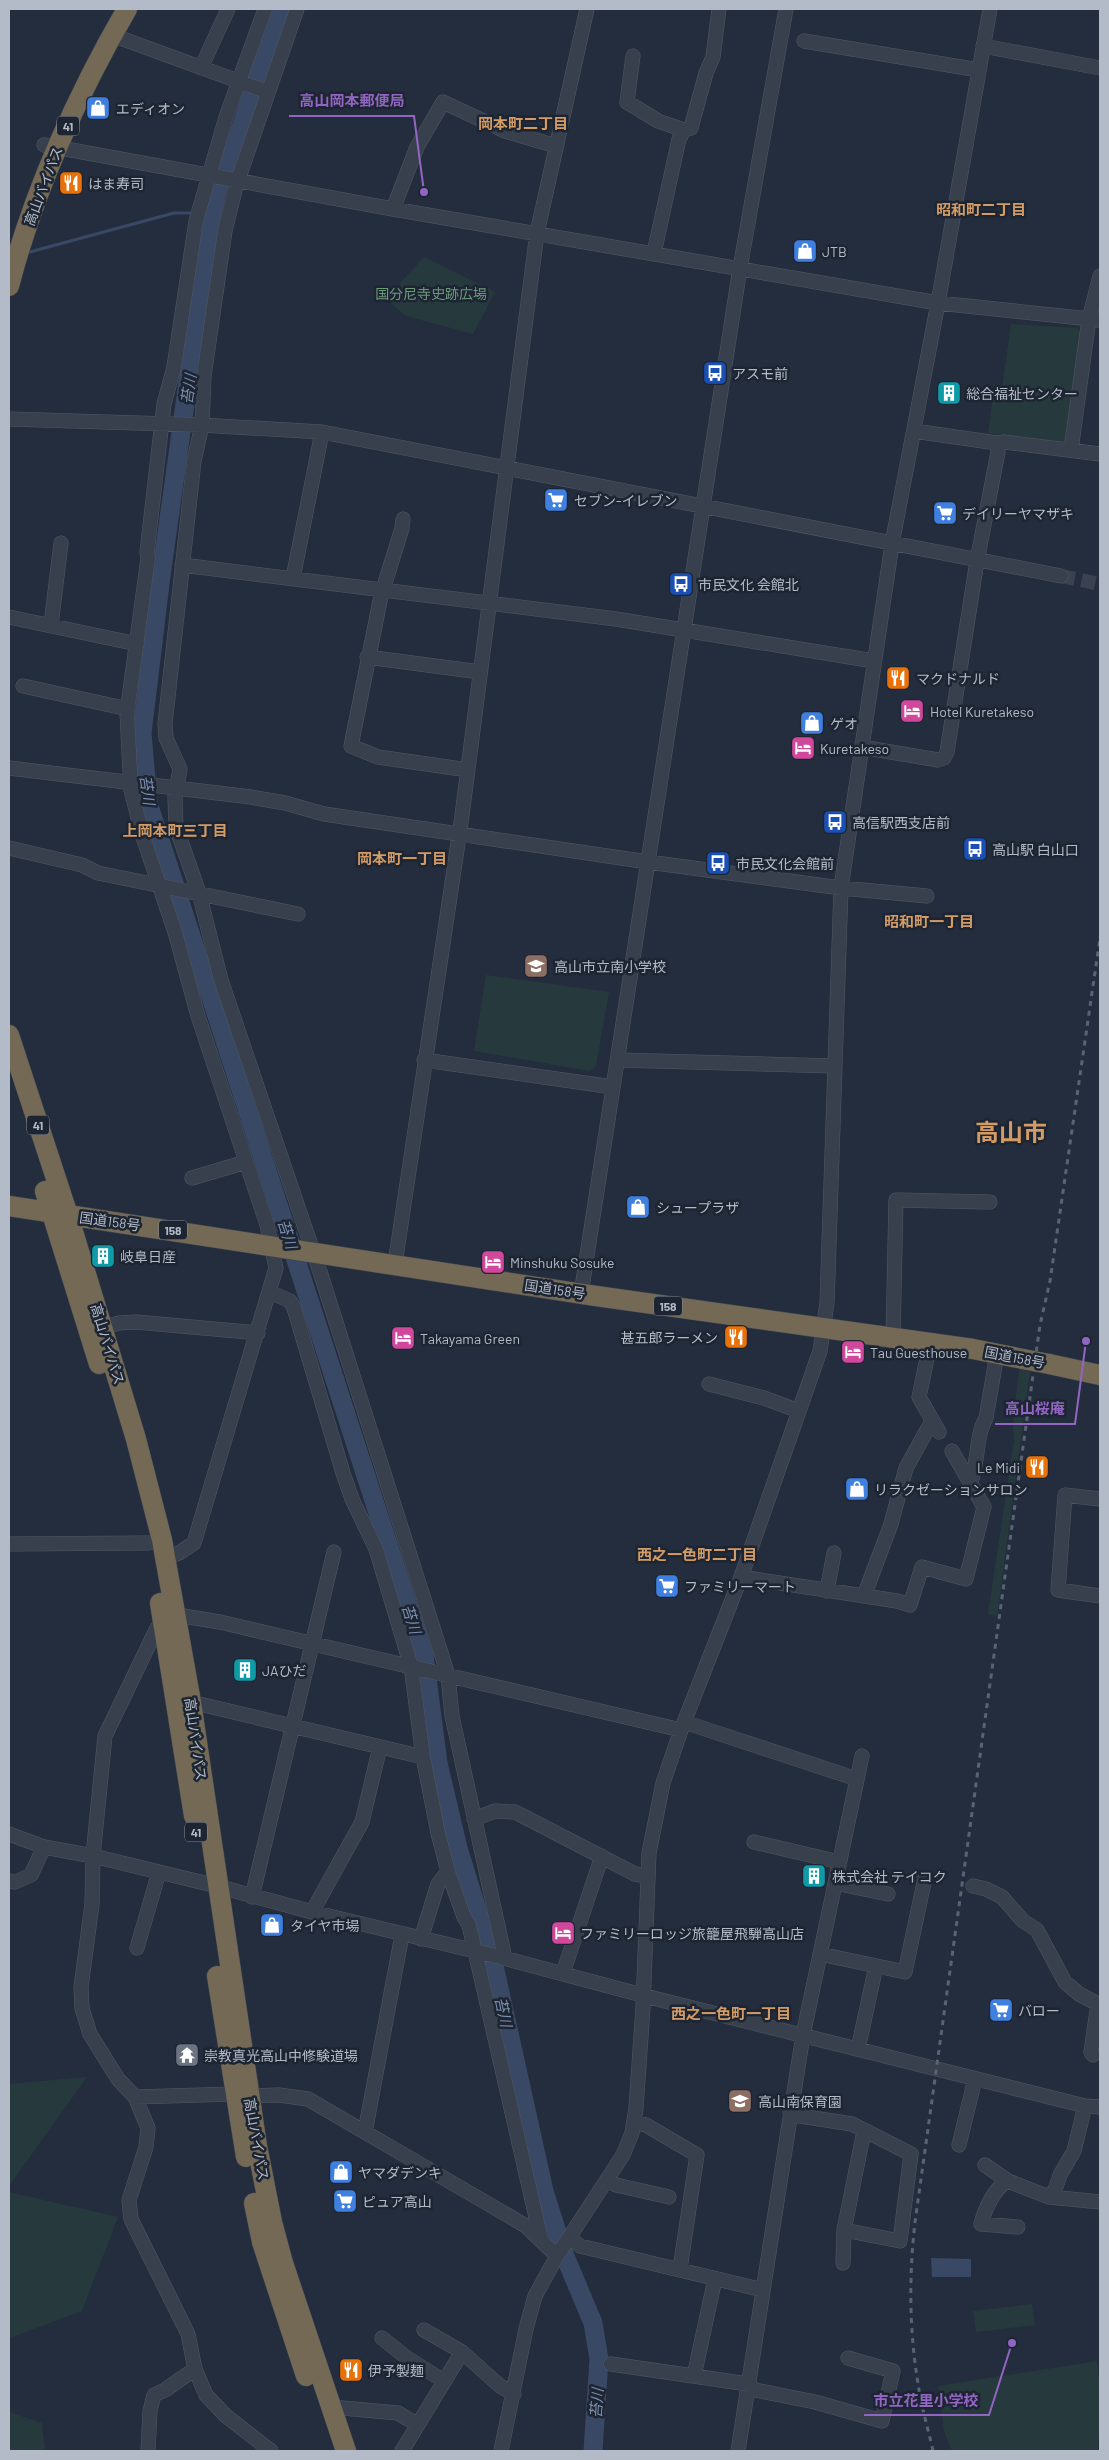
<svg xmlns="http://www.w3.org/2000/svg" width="1109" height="2460" viewBox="0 0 1109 2460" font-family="Barlow,'Noto Sans JP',sans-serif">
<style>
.green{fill:#263a3e}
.water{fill:#394864}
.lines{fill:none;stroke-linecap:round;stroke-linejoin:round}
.stream{stroke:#394864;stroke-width:3}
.river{stroke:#394864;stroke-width:19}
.minor-tunnel{stroke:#3a4252;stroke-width:14;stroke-dasharray:14 7;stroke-linecap:butt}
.minor-casing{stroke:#505865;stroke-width:15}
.highway-casing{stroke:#404855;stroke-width:21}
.minor{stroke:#38404d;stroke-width:14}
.highway{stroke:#736955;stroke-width:20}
.rail{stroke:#5a6374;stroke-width:3;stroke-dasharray:5 5;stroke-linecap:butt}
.highway-bridge-casing{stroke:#404855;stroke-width:21;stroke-linecap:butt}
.highway-bridge{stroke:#736955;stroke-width:20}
.labels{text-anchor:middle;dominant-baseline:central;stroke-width:5;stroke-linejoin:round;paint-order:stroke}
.shield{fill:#1d2532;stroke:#878e9b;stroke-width:1}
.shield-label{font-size:12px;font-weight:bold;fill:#b4bbc8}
.poi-label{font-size:14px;fill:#b4bbc8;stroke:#1d2532;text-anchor:start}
.street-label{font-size:14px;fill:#b4bbc8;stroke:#1d2532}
.park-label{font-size:14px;fill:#6c9979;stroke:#1d2532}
.neighbourhood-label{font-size:15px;font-weight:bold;fill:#d39b65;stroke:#1d2532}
.water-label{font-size:15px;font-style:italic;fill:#7c8fb0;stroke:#1d2532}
.town-label{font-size:24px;font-weight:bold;fill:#d39b65;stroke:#1d2532}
.leader{fill:none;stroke:#9265c3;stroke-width:2}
.callout-dot{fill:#9265c3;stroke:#1d2532;stroke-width:2}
.callout-label{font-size:15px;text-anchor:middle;font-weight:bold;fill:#9265c3;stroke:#1d2532;stroke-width:5;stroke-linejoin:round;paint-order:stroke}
</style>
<rect width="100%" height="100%" fill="#242d3d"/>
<!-- green -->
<path class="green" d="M 424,257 L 495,292 L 473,334 L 406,316 L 386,299 Z
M 1011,324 L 1077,328 L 1081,332 L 1067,441 L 1063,444 L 988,433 L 993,396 L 1001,396 Z
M 486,975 L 609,992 L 596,1066 L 590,1071 L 474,1051 Z
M 1019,1369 L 1030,1371 L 997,1616 L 988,1614 L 1014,1441 L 1013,1424 Z
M 87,2077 L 9,2186 L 9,2084 Z
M 9,2192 L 118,2217 L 82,2311 L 9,2338 Z
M 1032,2304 L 1035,2325 L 976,2332 L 973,2311 Z
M 1097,2361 L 1100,2391 L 1098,2451 L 952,2451 L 944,2431 L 938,2386 Z
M 9,2412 L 42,2423 L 45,2451 L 9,2451 Z"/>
<!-- water -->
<path class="water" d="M 931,2258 L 971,2259 L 971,2277 L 932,2277 Z"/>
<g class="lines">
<!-- stream -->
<path class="stream" d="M 201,214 L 211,217
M 26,253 L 174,213 L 195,213"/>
<!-- river -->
<path class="river" d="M 280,9 L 229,164 L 218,187 L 211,217 L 161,576 L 142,733 L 148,803 L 424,1655 L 438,1763 L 458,1848 L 493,1961 L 544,2191 L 564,2254 L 593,2323 L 599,2359 L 593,2451"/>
<!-- minor-tunnel -->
<path class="minor-tunnel" d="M 1061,576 L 1100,584"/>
<defs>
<path id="minor" d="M 297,9 L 236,186 L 225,231 L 204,376 L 202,425 L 194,461 L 165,724 L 166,738 L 180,769 L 175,797 L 176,827 L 199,893 L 221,980 L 321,1275 L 448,1675 L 452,1716 L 505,1958
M 112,35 L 268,92
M 804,41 L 979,70
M 983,46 L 1100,68
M 633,56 L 627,102 L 658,121 L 684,130
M 201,68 L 228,9
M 44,145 L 393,209 L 938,303 L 1100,320
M 393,209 L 417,147 L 443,102 L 505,131 L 556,146
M 654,253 L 679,139 L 684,130 L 691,128 L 706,73 L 713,57 L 719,9
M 9,419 L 202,425 L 322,432 L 1061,576
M 914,431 L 997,443 L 1004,442 L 1100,454
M 1071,450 L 1089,319 L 1100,276
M 403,519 L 402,528 L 381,596 L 351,746 L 378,757 L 468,770
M 182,565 L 616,619 L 874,661
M 293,578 L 322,432
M 9,617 L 137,644
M 51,625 L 61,543
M 367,657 L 480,672
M 23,686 L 128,709
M 861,747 L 938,760 L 944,758 L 947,752 L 977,561 L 998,452 L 997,443
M 9,768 L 251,797 L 285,803 L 324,814 L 648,862 L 841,888 L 927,896
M 9,848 L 82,865 L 98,873 L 298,914
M 424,1060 L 613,1087
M 618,1060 L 834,1066
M 192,1178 L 246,1162
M 395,1264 L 461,823 L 537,233 L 587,9
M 270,1292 L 290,1301 L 294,1308 L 343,1473 L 352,1499 L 376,1549 L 411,1666 L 423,1757 L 438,1833 L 449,1875 L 464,1917 L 469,1925 L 541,2239
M 581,1294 L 740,268 L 786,9
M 103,1328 L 119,1323 L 136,1322 L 258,1333
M 893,1339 L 896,1200 L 990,1202
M 930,1344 L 919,1397 L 939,1432
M 709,1384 L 764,1398 L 799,1411
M 970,1484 C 979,1463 975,1437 986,1418 L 997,1354
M 1100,1499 L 1065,1495 L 1058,1590 L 1100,1596
M 9,1544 L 149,1543
M 166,1558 L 179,1553 L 194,1543 L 276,1268 L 267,1225 L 198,1016 L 175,932 L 143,837 L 131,790 L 127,713 L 148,558 L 147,552 L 164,404 L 174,367 L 196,221 L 226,117 L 265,9
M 741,1577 L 897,1601 L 910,1605 L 922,1567 L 966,1579 L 984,1507 L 952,1451
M 827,1591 L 834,1553
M 864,1596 L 891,1524 L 906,1468 L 932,1421
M 191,1702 L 423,1757
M 684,1722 L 857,1779
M 474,1819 L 495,1811 L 515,1812 L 635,1874 L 647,1876
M 9,1834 L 44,1847 L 93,1856 L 217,1886 L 312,1912 L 500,1957 L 657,1999 L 1085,2106 L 1100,2107
M 754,1842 L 839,1862
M 9,1881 L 15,1882 L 31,1875 L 44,1847
M 835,1883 L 888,1894
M 973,1886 L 986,1889 L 1002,1897 L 1023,1921 L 1037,1930 L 1065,1982 L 1079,1994 L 1098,2004 L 1091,2052 L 1093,2055
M 252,1897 L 334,1552
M 312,1912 L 362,1822 L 380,1747
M 421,1939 L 438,1884 L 445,1875 L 449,1875
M 137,1948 L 159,1872
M 820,1954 L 905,1972 L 925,1878
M 563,1973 L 602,1856
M 858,2049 L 876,1966
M 250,2096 L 279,2095 L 308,2099 L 526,2226 L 557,2256
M 135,2097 L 234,2094
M 1085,2106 L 1074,2151 L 1060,2175 L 1055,2190 L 1049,2197 L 1100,2202
M 790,2112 L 800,2116 L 852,2124 L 911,2154 L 900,2241 L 844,2230 L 864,2131
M 634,2122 L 646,2125 L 697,2155 L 680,2269
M 365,2132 L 402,1935
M 959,2145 L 975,2079
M 985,2165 L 1008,2181 L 1049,2197
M 607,2180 L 616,2185 L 669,2197
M 1008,2181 C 994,2188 985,2209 981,2224 L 1018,2227
M 570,2238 L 580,2246 L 763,2290
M 843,2263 L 844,2230
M 424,2330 L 462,2352 L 500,2386 L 514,2394
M 382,2338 L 407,2358 L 444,2381
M 611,2364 L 748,2384 L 755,2390 L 815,2402 L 882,2421 L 893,2371 L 848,2358
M 694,2376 L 715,2279
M 331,2407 L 398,2413 L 418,2425
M 148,2451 L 150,2411 L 154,2395 L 165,2390 L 195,2369
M 271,2451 L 226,2416 L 206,2395 L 195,2369 L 188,2334 L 131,2219 L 129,2200 L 146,2147 L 148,2128 L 135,2097 L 118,2079 L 90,2034 L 82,2008 L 81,1987 L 92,1904 L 93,1856 L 105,1736 L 156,1630 L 163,1619 L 177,1615 L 220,1622 L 681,1730
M 402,2451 L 462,2352
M 501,2451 L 526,2329 L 535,2296 L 557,2256 L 623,2155 L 632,2133 L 636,2108 L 643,2007 L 649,1853 L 663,1783 L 681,1730 L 741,1577 L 820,1351 L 827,1303 L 841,888 L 892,544 L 938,303 L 990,9
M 738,2451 L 803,2035 L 862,1756"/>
<path id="highway" d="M 9,286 C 33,193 78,93 127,9
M 9,1035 L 68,1215 L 136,1439 L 162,1540 L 191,1702 L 257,2146 L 272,2222 L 283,2263 L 346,2451
M 45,1191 L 99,1364
M 9,1206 L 596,1296 L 973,1349 L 1023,1359
M 1049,1364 L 1100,1375
M 160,1603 L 194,1816
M 217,1976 L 246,2157
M 254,2203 L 262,2242 L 306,2376"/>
</defs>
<!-- minor casing -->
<use href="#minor" class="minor-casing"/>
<!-- highway casing -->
<use href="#highway" class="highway-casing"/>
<!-- minor -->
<use href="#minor" class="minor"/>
<!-- highway -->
<use href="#highway" class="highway"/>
<!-- rail -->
<path class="rail" d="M 933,2451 C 928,2428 921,2406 918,2383 C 909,2330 909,2275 915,2222 L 1040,1325 L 1050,1281 L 1100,938"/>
<defs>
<path id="highway-bridge" d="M 1023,1359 L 1049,1364"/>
</defs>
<!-- highway-bridge casing -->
<use href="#highway-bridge" class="highway-bridge-casing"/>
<!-- highway-bridge -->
<use href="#highway-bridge" class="highway-bridge"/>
</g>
<!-- icons -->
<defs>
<symbol id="shop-square" viewBox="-11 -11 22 22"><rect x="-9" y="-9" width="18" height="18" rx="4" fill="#3f7fe0" stroke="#1d2532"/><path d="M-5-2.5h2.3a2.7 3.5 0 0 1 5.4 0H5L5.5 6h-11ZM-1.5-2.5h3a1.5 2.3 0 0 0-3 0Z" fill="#fff"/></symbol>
<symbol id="restaurant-square" viewBox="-11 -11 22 22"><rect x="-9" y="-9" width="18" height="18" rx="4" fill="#e8710a" stroke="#1d2532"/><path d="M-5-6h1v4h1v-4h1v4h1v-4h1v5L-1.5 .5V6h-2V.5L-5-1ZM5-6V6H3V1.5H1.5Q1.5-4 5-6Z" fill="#fff"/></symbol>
<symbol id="bus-square" viewBox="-11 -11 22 22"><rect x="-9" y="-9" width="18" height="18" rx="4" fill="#1a4fb4" stroke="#1d2532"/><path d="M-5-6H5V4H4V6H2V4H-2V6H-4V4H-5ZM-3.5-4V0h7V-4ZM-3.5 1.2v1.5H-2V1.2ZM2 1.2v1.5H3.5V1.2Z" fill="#fff"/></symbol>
<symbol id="building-square" viewBox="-11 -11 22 22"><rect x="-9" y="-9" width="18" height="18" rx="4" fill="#0f9aa8" stroke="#1d2532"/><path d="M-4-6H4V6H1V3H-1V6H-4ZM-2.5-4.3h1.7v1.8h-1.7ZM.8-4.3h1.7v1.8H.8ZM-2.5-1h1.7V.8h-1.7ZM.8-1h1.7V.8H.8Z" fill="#fff"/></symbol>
<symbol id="supermarket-square" viewBox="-11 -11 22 22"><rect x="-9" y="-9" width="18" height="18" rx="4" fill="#3f7fe0" stroke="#1d2532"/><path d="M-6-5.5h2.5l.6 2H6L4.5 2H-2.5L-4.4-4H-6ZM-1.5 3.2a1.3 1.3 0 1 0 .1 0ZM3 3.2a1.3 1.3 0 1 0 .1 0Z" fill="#fff"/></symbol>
<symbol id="hotel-square" viewBox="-11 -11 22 22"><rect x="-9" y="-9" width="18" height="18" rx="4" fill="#d1479c" stroke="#1d2532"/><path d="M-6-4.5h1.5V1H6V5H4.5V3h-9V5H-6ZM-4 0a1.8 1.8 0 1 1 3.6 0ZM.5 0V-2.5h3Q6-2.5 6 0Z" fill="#fff"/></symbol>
<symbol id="school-square" viewBox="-11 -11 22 22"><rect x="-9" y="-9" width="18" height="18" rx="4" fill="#8d6e63" stroke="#1d2532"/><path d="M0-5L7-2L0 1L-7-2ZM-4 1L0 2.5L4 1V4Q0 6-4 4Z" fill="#fff"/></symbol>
<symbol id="temple-square" viewBox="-11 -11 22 22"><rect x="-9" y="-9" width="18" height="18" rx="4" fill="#6b7280" stroke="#1d2532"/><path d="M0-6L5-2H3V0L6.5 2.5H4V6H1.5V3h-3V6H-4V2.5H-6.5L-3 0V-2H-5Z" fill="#fff"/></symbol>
</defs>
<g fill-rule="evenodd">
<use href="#shop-square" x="84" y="94" width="28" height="28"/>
<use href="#restaurant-square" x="57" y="169" width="28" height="28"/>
<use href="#shop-square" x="791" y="237" width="28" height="28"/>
<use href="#bus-square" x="701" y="359" width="28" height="28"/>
<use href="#building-square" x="935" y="379" width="28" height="28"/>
<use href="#supermarket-square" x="542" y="486" width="28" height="28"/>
<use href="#supermarket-square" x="931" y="499" width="28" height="28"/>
<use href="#bus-square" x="667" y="570" width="28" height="28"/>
<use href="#restaurant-square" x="884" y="664" width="28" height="28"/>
<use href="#hotel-square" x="898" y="697" width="28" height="28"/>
<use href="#shop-square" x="798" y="709" width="28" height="28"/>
<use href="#hotel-square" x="789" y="734" width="28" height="28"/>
<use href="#bus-square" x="821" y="808" width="28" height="28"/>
<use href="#bus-square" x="961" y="835" width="28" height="28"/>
<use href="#bus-square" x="704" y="849" width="28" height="28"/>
<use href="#school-square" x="522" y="952" width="28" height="28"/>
<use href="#shop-square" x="624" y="1193" width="28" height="28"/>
<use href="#building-square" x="89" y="1242" width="28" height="28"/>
<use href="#hotel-square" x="479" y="1248" width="28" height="28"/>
<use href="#restaurant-square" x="722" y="1323" width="28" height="28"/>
<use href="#hotel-square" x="389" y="1324" width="28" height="28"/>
<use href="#hotel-square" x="839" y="1338" width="28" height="28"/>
<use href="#restaurant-square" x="1023" y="1453" width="28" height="28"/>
<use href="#shop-square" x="843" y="1475" width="28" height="28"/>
<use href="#supermarket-square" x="653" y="1572" width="28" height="28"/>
<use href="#building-square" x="231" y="1656" width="28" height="28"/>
<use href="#building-square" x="800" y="1862" width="28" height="28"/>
<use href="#shop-square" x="258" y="1911" width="28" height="28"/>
<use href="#hotel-square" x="549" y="1919" width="28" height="28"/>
<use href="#supermarket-square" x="987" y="1996" width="28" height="28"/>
<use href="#temple-square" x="173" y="2041" width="28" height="28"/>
<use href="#school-square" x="726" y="2087" width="28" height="28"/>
<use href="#shop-square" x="327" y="2158" width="28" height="28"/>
<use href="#supermarket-square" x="331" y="2187" width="28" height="28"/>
<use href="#restaurant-square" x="337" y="2356" width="28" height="28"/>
</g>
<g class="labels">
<!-- shield labels -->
<g class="shield">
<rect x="57" y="116.5" width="22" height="19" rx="4"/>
<rect x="27" y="1115.5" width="22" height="19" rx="4"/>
<rect x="159" y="1220.5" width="28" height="19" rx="4"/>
<rect x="654" y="1296.5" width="28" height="19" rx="4"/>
<rect x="185" y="1822.5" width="22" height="19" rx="4"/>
</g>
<g class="shield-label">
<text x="68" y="126">41</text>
<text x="38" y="1125">41</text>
<text x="173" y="1230">158</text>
<text x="668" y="1306">158</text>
<text x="196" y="1832">41</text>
</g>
<!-- poi labels -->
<g class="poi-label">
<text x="116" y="108">エディオン</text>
<text x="88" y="183">はま寿司</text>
<text x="822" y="251">JTB</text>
<text x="732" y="373">アスモ前</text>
<text x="966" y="393">総合福祉センター</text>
<text x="574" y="500">セブン-イレブン</text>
<text x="962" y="513">デイリーヤマザキ</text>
<text x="698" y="584">市民文化 会館北</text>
<text x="916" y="678">マクドナルド</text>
<text x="930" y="711">Hotel Kuretakeso</text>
<text x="830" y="723">ゲオ</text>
<text x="820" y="748">Kuretakeso</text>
<text x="852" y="822">高信駅西支店前</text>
<text x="992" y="849">高山駅 白山口</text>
<text x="736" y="863">市民文化会館前</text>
<text x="554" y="966">高山市立南小学校</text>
<text x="656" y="1207">シュープラザ</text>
<text x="120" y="1256">岐阜日産</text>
<text x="510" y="1262">Minshuku Sosuke</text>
<text x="718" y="1337" text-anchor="end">甚五郎ラーメン</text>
<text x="420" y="1338">Takayama Green</text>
<text x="870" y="1352">Tau Guesthouse</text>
<text x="1020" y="1467" text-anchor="end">Le Midi</text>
<text x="874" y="1489">リラクゼーションサロン</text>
<text x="684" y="1586">ファミリーマート</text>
<text x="262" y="1670">JAひだ</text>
<text x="832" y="1876">株式会社 テイコク</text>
<text x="290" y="1925">タイヤ市場</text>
<text x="580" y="1933">ファミリーロッジ旅籠屋飛騨高山店</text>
<text x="1018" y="2010">バロー</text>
<text x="204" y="2055">崇教真光高山中修験道場</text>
<text x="758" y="2101">高山南保育園</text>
<text x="358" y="2172">ヤマダデンキ</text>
<text x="362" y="2201">ピュア高山</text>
<text x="368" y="2370">伊予製麺</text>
</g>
<!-- street labels -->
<g class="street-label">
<text transform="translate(43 186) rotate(-69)">高山バイパス</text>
<text transform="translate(110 1221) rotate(8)">国道158号</text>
<text transform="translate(555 1289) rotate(9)">国道158号</text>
<text transform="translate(108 1344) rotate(73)">高山バイパス</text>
<text transform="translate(1015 1357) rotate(11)">国道158号</text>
<text transform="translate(196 1739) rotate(82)">高山バイパス</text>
<text transform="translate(257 2139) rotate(80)">高山バイパス</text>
</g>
<!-- park labels -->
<g class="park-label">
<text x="431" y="293">国分尼寺史跡広場</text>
</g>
<!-- neighbourhood labels -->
<g class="neighbourhood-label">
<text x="523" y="123">岡本町二丁目</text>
<text x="981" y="209">昭和町二丁目</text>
<text x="175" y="830">上岡本町三丁目</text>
<text x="402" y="858">岡本町一丁目</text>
<text x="929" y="921">昭和町一丁目</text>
<text x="697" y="1554">西之一色町二丁目</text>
<text x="731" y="2013">西之一色町一丁目</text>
</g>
<!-- water labels -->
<g class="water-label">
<text transform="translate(188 389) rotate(-82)">苔川</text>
<text transform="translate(148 790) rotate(82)">苔川</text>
<text transform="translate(288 1234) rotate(72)">苔川</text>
<text transform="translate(412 1619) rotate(72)">苔川</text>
<text transform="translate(504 2012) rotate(78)">苔川</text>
<text transform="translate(596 2403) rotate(-86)">苔川</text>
</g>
<!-- town labels -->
<g class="town-label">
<text x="1011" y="1131">高山市</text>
</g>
</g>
<!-- callouts -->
<path class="leader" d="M424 192L414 116H289M1086 1341L1075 1424H995M1012 2343L989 2415H864"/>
<g class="callout-dot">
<circle cx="424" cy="192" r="5"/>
<circle cx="1086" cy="1341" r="5"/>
<circle cx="1012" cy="2343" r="5"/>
</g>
<g class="callout-label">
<text x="352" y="106">高山岡本郵便局</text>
<text x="1035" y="1414">高山桜庵</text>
<text x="926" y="2406">市立花里小学校</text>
</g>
<!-- border -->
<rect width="1109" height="2460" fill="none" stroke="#b4bbc8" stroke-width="20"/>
</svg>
